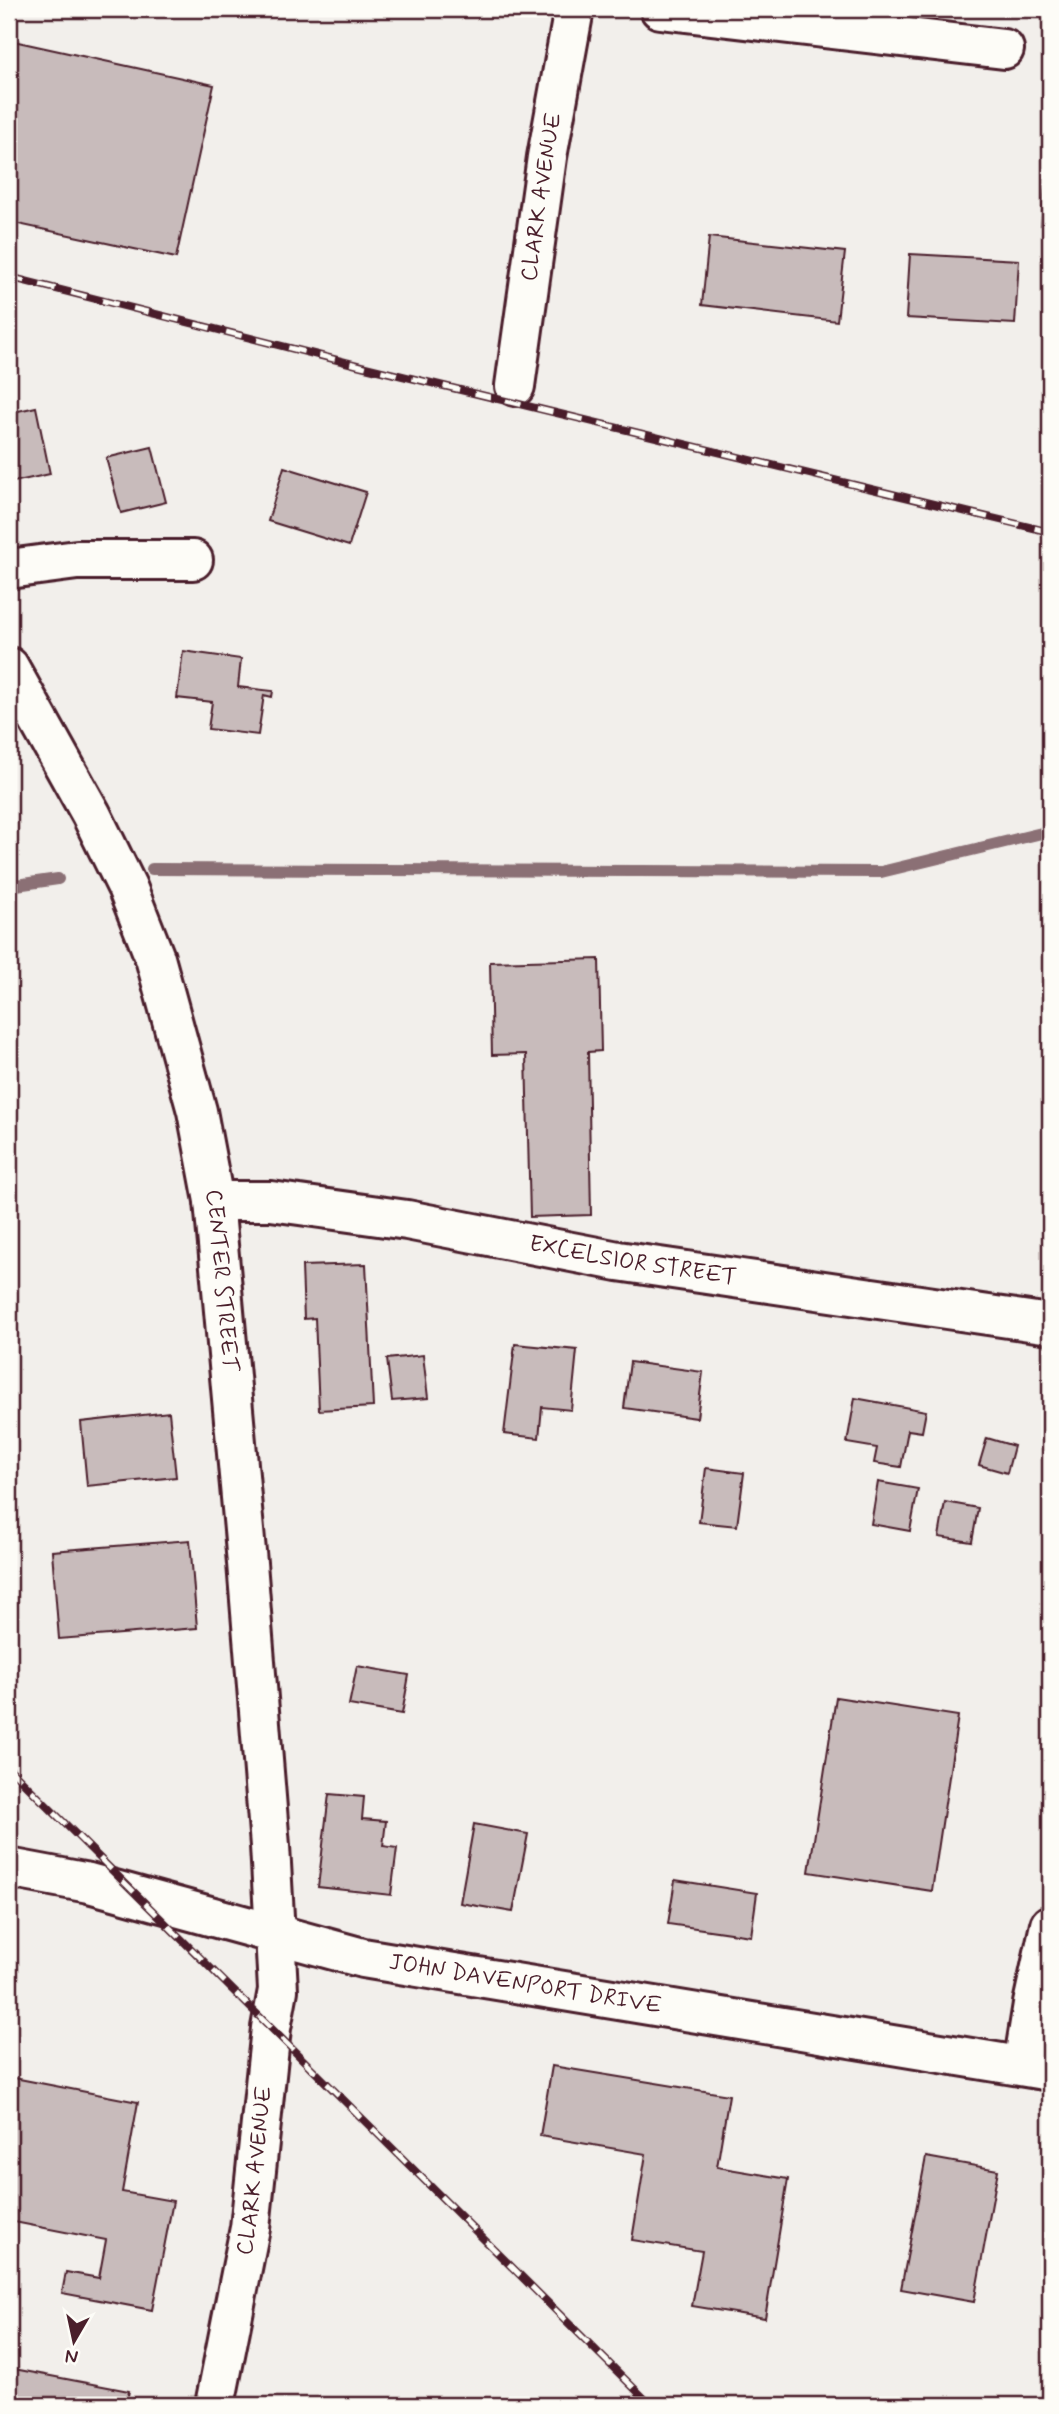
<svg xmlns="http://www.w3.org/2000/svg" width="1059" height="2414" viewBox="0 0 1059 2414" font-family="Mynerve,sans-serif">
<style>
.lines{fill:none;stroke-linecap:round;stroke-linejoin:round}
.stream{stroke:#8b6f75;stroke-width:12}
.building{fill:#c8bbbb;stroke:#4a1f2b;stroke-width:2}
.street-casing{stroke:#4a1f2b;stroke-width:44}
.secondary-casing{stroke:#4a1f2b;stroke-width:44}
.street{stroke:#fdfcf7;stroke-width:38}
.secondary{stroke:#fdfcf7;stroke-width:38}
.rail-casing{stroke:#4a1f2b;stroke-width:8}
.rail{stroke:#fdfcf7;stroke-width:5;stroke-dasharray:16;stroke-linecap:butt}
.labels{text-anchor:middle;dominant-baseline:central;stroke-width:5;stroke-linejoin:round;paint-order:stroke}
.street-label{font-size:23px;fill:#4a1f2b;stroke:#fdfcf7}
</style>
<rect width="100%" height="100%" fill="#f2efeb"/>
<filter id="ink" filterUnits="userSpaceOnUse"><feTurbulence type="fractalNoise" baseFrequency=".0143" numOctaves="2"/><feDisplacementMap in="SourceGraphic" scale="14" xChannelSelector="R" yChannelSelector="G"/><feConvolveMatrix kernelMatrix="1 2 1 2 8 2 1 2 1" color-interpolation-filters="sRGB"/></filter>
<g filter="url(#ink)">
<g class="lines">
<!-- stream -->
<path class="stream" d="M 152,869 L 881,872 L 1050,831
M 9,886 L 58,879"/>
</g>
<!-- building -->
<path class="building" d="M 9,40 L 214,85 L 176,258 L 9,222 Z
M 1045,186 L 1050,187 L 1050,226 L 1041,225 Z
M 709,237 L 845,252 L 837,321 L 702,305 Z
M 910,254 L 1019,260 L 1015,324 L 906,318 Z
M 36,407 L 50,474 L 9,483 L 9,413 Z
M 152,447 L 166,502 L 121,513 L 106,458 Z
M 284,467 L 366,492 L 349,546 L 268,521 Z
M 183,651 L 241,659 L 238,687 L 273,691 L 272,697 L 264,695 L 258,735 L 208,729 L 212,702 L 177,698 Z
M 599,959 L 601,1051 L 588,1052 L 591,1215 L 530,1217 L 526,1054 L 492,1055 L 490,962 Z
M 366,1264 L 373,1407 L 319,1410 L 315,1318 L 304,1319 L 302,1266 Z
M 515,1344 L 577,1350 L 571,1410 L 542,1407 L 539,1438 L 504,1434 Z
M 423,1355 L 428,1398 L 392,1401 L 387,1359 Z
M 630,1362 L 703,1372 L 697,1418 L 624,1408 Z
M 855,1398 L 926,1411 L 922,1432 L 908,1430 L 901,1467 L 874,1463 L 877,1448 L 847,1443 Z
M 169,1412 L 176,1477 L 87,1486 L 81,1422 Z
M 987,1438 L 1014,1446 L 1007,1473 L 979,1465 Z
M 706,1468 L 744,1473 L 737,1526 L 699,1522 Z
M 878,1482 L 918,1489 L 910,1531 L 871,1524 Z
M 945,1502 L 978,1508 L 972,1542 L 939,1537 Z
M 190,1540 L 197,1628 L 59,1639 L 52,1551 Z
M 357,1666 L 409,1675 L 402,1714 L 349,1705 Z
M 836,1697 L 958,1716 L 932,1891 L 809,1872 Z
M 329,1794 L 364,1797 L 362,1819 L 386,1821 L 383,1846 L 397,1848 L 391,1895 L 318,1887 Z
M 474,1824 L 528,1834 L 513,1912 L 460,1903 Z
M 675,1880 L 757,1893 L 751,1936 L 668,1924 Z
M 552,2066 L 729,2095 L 717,2167 L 788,2179 L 765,2318 L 692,2306 L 702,2251 L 632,2240 L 646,2154 L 540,2136 Z
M 9,2077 L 138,2102 L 122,2192 L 173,2201 L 152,2310 L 62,2293 L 66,2272 L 99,2278 L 106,2240 L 9,2221 Z
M 926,2157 L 998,2170 L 974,2302 L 901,2289 Z
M 9,2368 L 129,2391 L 126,2405 L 9,2405 Z"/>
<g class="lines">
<defs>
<g id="street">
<path d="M 660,9 L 1004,49"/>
<path id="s1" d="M 515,386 L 547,157 L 574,9"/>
<path d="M 9,569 L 77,560 L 193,560"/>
<path id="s2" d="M 214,1201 L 271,1201 L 407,1220 L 618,1261 L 1050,1324"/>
<path d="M 1023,2066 L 1033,2004 L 1050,1925"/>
<path id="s3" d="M 215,2405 L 250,2228 L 271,2028 L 278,1990 L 275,1934"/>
</g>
<g id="secondary">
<path id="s4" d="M 9,667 L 91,814 L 127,887 L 155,958 L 197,1111 L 214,1201 L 247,1563 L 270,1846 L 275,1934"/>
<path id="s5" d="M 9,1868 L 89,1883 L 363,1958 L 1050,2071"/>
</g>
</defs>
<!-- street casing -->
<use href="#street" class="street-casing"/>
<!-- secondary casing -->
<use href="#secondary" class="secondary-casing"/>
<!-- street -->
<use href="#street" class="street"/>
<!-- secondary -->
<use href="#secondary" class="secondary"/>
<defs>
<path id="rail" d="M 9,277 L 361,366 L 1050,532
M 9,1768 L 651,2405"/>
</defs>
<!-- rail casing -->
<use href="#rail" class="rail-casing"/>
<!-- rail -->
<use href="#rail" class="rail"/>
</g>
</g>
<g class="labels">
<!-- street labels -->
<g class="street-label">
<text stroke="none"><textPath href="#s1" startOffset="191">CLARK AVENUE</textPath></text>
<text stroke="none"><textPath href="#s2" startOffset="424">EXCELSIOR STREET</textPath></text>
<text stroke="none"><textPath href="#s4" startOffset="656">CENTER STREET</textPath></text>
<text stroke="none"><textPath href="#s5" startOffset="530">JOHN DAVENPORT DRIVE</textPath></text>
<text stroke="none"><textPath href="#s3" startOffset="238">CLARK AVENUE</textPath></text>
</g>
</g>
<!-- margin -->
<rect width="1059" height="2414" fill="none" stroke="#fdfcf7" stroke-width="35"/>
<rect x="18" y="18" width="1024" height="2379" fill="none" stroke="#4a1f2b" stroke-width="2.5" filter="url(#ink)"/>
<!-- north arrow -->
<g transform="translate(74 2341) rotate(189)" stroke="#fdfcf7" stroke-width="5" paint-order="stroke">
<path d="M0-5L12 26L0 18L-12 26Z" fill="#4a1f2b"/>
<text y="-10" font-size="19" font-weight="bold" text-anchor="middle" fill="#4a1f2b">N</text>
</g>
</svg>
